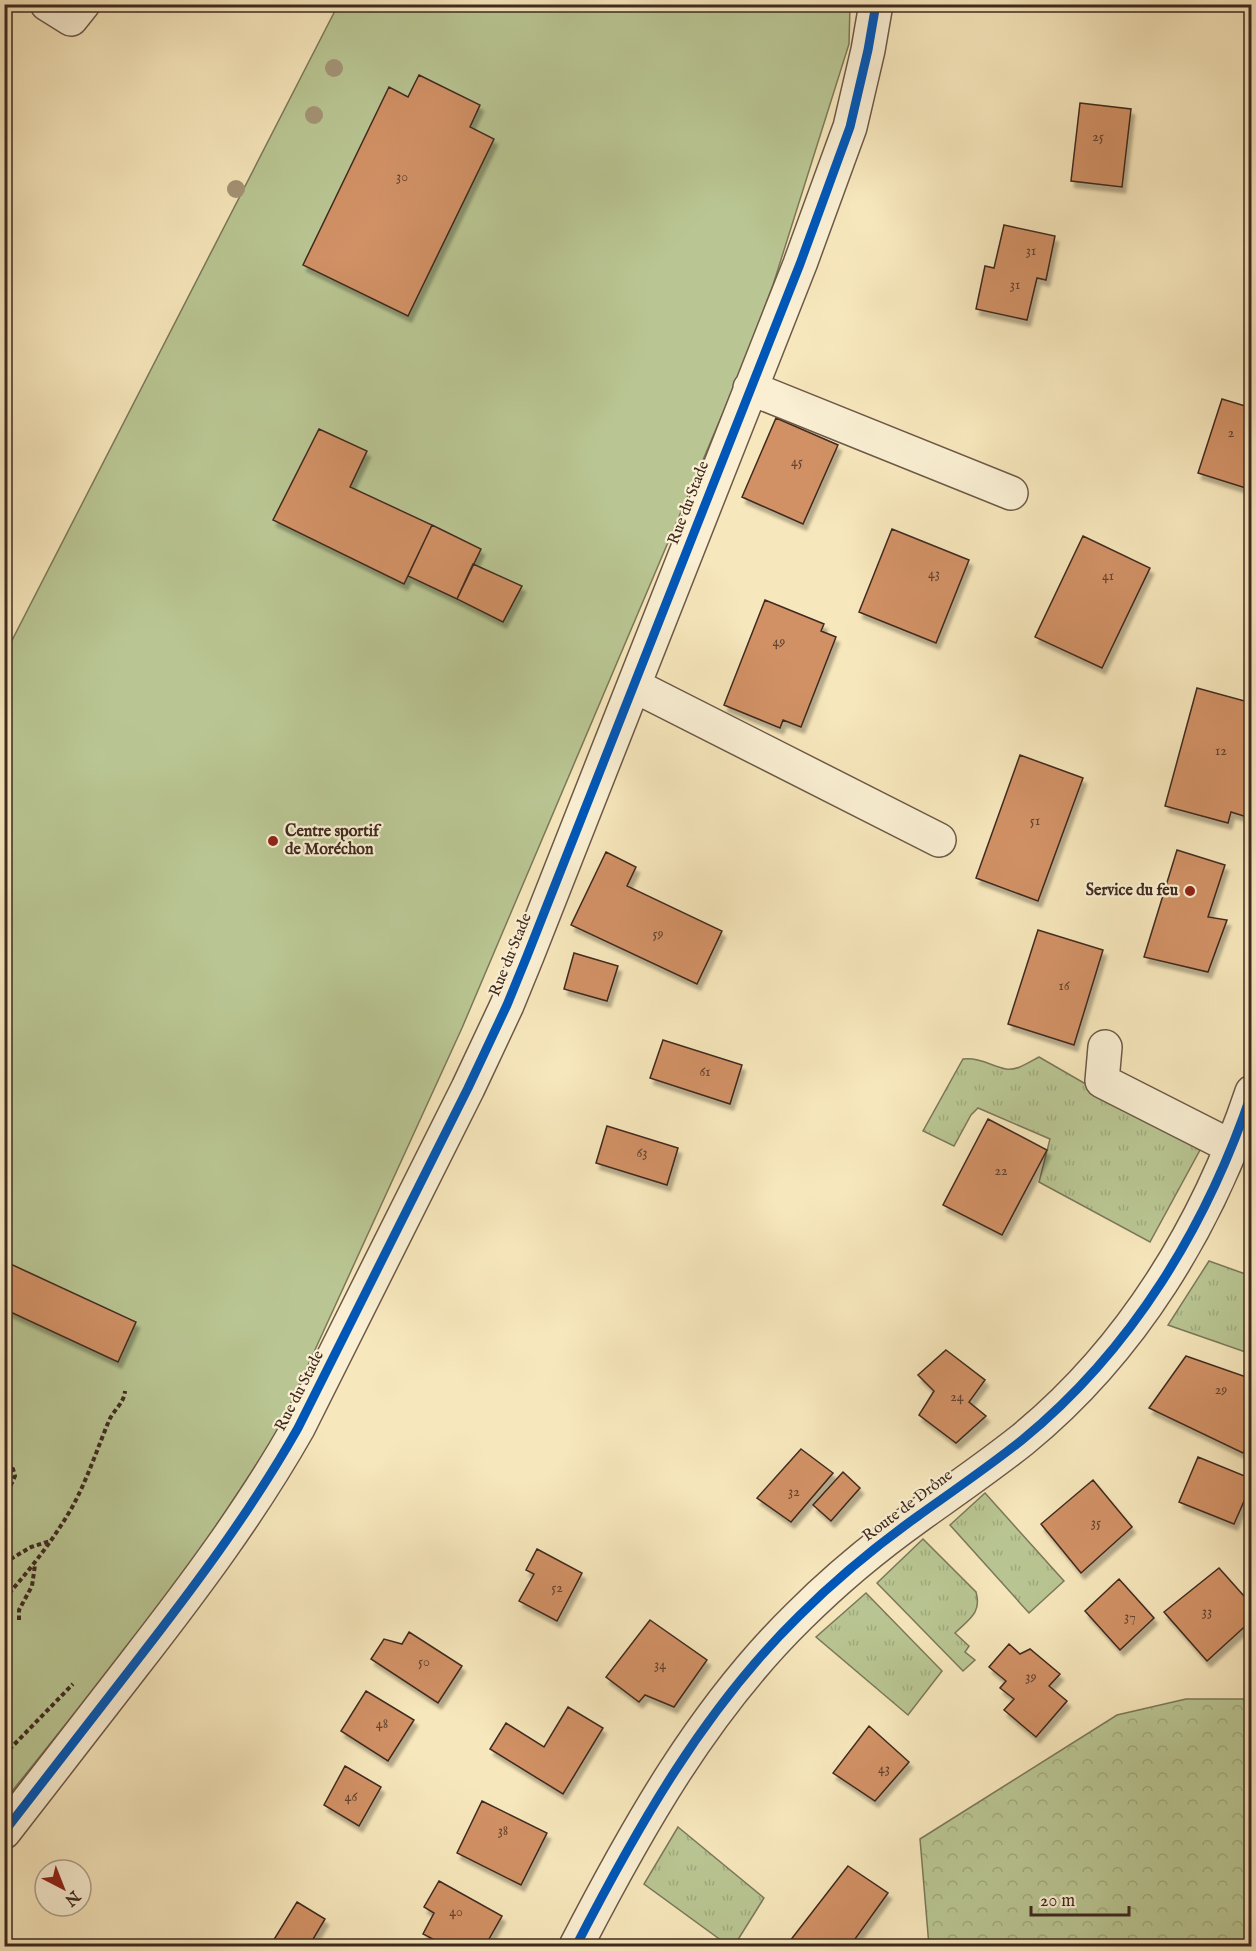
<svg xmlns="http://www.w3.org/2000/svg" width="1256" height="1951" viewBox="0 0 1256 1951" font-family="'IM FELL English',serif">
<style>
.grass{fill:url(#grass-tufts);stroke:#7c785a;stroke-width:1.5}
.forest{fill:url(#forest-crowns);stroke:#7c785a;stroke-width:1.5}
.pitch{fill:#b9c693;stroke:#7c785a;stroke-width:1.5}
.building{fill:#d19165;stroke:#3f2a20;stroke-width:1.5;filter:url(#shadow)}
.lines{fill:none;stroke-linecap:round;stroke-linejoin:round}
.minor-casing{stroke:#6d5947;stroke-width:36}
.path{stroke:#3f2a20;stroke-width:4;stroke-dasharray:4.5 3;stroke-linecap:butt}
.minor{stroke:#faefd3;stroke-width:33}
.cycleway-casing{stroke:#faefd3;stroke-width:13}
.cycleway{stroke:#0057b8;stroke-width:9}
.tree{fill:#a39476}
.poi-dot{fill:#8f2418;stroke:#faefd3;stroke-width:2}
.labels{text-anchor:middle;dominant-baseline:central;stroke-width:4.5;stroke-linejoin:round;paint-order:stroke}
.number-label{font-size:14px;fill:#644431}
.street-label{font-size:16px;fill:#3f2a20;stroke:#faefd3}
.poi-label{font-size:16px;font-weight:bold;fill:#3f2a20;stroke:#faefd3;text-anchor:start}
</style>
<defs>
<pattern id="grass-tufts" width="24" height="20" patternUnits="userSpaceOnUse" patternTransform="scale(1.5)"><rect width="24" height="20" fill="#b9c693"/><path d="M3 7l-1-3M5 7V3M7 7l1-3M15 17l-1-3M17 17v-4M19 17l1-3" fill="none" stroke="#a0aa7e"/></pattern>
<pattern id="forest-crowns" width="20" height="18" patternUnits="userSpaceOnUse" patternTransform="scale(1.5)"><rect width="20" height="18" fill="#b9c693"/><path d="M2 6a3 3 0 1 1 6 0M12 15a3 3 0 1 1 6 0" fill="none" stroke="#a0aa7e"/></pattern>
<filter id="shadow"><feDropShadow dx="3.5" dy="6" stdDeviation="1.5" flood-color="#0004"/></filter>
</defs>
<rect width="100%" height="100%" fill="#f7e7bc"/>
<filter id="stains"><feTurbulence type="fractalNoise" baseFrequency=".00333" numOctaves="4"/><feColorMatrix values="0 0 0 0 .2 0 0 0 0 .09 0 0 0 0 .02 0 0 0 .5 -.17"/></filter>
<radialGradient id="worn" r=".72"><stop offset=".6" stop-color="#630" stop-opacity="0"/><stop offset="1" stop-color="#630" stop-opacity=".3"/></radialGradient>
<!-- grass -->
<path class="grass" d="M 1039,1057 L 1200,1150 L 1150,1242 L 1039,1182 L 1050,1139 L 978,1108 L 971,1115 L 954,1146 L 923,1131 L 963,1059 C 980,1057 991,1066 1006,1069 C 1017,1071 1029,1062 1039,1057 Z
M 1209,1261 L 1251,1276 L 1251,1354 L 1168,1325 Z
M 985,1493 L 1064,1581 L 1029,1613 L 950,1525 Z
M 923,1539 L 976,1592 C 982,1613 969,1619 955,1633 L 969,1646 L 965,1652 L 975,1660 L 963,1671 L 877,1583 Z
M 866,1593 L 942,1671 L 908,1715 L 816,1637 Z
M 678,1827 L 764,1898 L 734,1946 L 729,1946 L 644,1884 Z"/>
<!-- forest -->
<path class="forest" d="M 1186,1699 L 1251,1699 L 1251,1946 L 929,1946 L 920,1839 L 1117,1715 Z"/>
<!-- pitch -->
<path class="pitch" d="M 338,5 L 850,5 L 849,44 L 773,285 L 739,375 L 462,1028 L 277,1433 L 178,1584 L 5,1800 L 5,654 Z"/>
<!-- building -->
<path class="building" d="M 419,75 L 480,105 L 470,127 L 494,139 L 408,316 L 303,265 L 389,87 L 408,97 Z
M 1080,103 L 1131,109 L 1122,187 L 1071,181 Z
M 1004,225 L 1055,236 L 1046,280 L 1037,278 L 1027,320 L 976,309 L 985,266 L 994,268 Z
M 1222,399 L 1252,408 L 1252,490 L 1198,473 Z
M 776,418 L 838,445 L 803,524 L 742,497 Z
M 319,429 L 367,451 L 350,487 L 432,525 L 404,584 L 273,520 Z
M 432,525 L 481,549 L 457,599 L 408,576 Z
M 892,529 L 969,560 L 936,643 L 859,612 Z
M 1083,536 L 1150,568 L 1102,668 L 1035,637 Z
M 473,564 L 522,586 L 503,622 L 457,599 Z
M 765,600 L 824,624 L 821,631 L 836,637 L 801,727 L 783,720 L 780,728 L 724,705 Z
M 1197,688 L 1252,703 L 1250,818 L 1231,812 L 1228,823 L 1165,806 Z
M 1020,755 L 1083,778 L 1038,901 L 976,878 Z
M 1177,850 L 1225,865 L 1208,917 L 1227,920 L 1208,972 L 1144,957 Z
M 606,852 L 636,867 L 627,886 L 722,931 L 697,984 L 571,925 Z
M 1038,930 L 1103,950 L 1074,1045 L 1008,1024 Z
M 574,953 L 618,966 L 607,1001 L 564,989 Z
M 663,1040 L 742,1065 L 730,1104 L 650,1078 Z
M 988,1119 L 1047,1150 L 1002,1235 L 943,1205 Z
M 607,1126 L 678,1148 L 667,1185 L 596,1163 Z
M 4,1261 L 136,1322 L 118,1362 L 4,1309 Z
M 946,1350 L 985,1380 L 969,1402 L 986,1416 L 956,1443 L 919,1415 L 934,1391 L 918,1375 Z
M 1186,1356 L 1252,1379 L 1252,1435 L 1243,1453 L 1149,1408 Z
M 801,1449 L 833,1473 L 791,1522 L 757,1498 Z
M 1198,1457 L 1252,1479 L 1252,1483 L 1234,1524 L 1179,1502 Z
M 843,1472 L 860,1488 L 831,1521 L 813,1505 Z
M 1093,1480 L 1132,1527 L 1081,1573 L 1041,1524 Z
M 537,1549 L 582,1573 L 557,1621 L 519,1601 L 534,1574 L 526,1570 Z
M 1219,1568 L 1252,1605 L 1252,1620 L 1207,1661 L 1164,1612 Z
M 1119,1579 L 1154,1618 L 1120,1650 L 1085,1611 Z
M 650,1620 L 707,1660 L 674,1707 L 645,1695 L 639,1702 L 606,1677 Z
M 409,1632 L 462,1666 L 438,1703 L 371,1659 L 384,1639 L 402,1644 Z
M 1009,1644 L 1020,1654 L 1030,1649 L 1060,1674 L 1049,1686 L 1067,1701 L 1036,1737 L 1004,1710 L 1014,1699 L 1000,1688 L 1006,1681 L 989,1667 Z
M 366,1691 L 414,1720 L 388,1761 L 341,1731 Z
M 568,1707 L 603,1728 L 563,1794 L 490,1749 L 506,1723 L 544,1747 Z
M 869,1726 L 909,1762 L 875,1801 L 833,1773 Z
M 345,1766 L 381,1787 L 359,1826 L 324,1805 Z
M 482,1801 L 547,1833 L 521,1885 L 457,1853 Z
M 848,1866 L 888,1893 L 850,1946 L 786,1946 Z
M 439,1881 L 502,1916 L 485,1946 L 446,1946 L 423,1934 L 434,1913 L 424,1907 Z
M 297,1902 L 325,1919 L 309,1946 L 270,1946 Z"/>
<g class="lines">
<defs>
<path id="minor" d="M 47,4 L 71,19 L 83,4
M 750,388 L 1011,493
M 635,686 L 939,840
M 1105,1047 L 1102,1081 L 1232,1147
M 4,1832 C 48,1776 91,1719 135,1663 C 194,1587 251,1511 298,1428 L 468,1088 L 507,1005 L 527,956 L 800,264 L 850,127 L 868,50 L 876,4
M 576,1946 C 637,1828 703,1710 799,1616 C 836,1579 876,1546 918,1516 C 953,1491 988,1467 1022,1440 C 1132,1350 1207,1226 1252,1092"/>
</defs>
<!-- minor casing -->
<use href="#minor" class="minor-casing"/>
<!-- path -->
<path class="path" d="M 4,1470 L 13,1469 L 15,1476 L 4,1500
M 4,1563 L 31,1547 L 50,1541
M 4,1599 C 29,1571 51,1543 70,1511 C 86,1483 96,1452 108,1423 C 112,1411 124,1404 125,1391
M 19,1620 L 19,1610 L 32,1586 L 35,1565
M 4,1755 L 73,1684"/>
<!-- minor -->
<use href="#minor" class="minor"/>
<defs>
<path id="cycleway" d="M 4,1832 C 48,1776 91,1719 135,1663 C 194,1587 251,1511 298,1428 L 468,1088 L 507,1005 L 527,956 L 800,264 L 850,127 L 868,50 L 876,4
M 576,1946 C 637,1828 703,1710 799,1616 C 836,1579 876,1546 918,1516 C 953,1491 988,1467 1022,1440 C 1132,1350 1207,1226 1252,1092"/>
</defs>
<!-- cycleway casing -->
<use href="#cycleway" class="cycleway-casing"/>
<!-- cycleway -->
<use href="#cycleway" class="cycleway"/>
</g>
<!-- trees -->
<g class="tree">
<circle cx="334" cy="68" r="9"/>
<circle cx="314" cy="115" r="9"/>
<circle cx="236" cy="189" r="9"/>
</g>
<!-- markers -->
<g class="poi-dot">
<circle cx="273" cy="841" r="6"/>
<circle cx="1190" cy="891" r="6"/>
</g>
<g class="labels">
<!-- number labels -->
<g class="number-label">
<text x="1098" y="137">25</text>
<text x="402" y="177">30</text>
<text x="1031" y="251">31</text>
<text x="1015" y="285">31</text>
<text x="1231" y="433">2</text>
<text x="797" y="462">45</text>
<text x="934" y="574">43</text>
<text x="1108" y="576">41</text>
<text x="779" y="642">49</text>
<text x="1221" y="751">12</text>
<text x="1035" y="821">51</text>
<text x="658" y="934">59</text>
<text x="1064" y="986">16</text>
<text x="705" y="1072">61</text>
<text x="642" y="1153">63</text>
<text x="1001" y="1171">22</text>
<text x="1221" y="1390">29</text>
<text x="957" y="1397">24</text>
<text x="794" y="1492">32</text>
<text x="1096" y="1523">35</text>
<text x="557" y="1588">52</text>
<text x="1207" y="1612">33</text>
<text x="1130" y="1617">37</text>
<text x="424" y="1662">50</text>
<text x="660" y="1665">34</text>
<text x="1031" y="1677">39</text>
<text x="382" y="1724">48</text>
<text x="884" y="1769">43</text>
<text x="351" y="1797">46</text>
<text x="503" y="1831">38</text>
<text x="456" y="1912">40</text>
</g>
<!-- street labels -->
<g class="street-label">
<text transform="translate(689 503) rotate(-69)">Rue du Stade</text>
<text transform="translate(511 955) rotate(-68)">Rue du Stade</text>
<text transform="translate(300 1391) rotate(-63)">Rue du Stade</text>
<text transform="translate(908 1506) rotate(-37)">Route de Drône</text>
</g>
<!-- poi labels -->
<g class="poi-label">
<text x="285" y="832">Centre sportif<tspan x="285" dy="18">de Moréchon</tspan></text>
<text x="1178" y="891" text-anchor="end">Service du feu</text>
</g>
</g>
<!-- margin -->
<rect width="1256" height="1951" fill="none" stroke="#f7e7bc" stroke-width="24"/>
<rect x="6" y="6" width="1244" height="1939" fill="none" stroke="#3f2a20" stroke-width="3"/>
<rect x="12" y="12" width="1232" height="1927" fill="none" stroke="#3f2a20" stroke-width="1.5"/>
<!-- north arrow -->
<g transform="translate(63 1888) rotate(138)"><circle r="28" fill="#faefd3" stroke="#afa08b" stroke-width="1.5"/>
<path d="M0-4.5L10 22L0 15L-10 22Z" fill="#8f2418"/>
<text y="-9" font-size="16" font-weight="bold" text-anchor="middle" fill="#3f2a20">N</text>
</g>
<!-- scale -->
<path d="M1031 1906v9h98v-9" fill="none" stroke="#3f2a20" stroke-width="3"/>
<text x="1040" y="1906" font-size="18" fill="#3f2a20" stroke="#faefd3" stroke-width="4.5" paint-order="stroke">20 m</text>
<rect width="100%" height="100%" filter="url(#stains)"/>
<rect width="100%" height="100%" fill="url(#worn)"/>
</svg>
